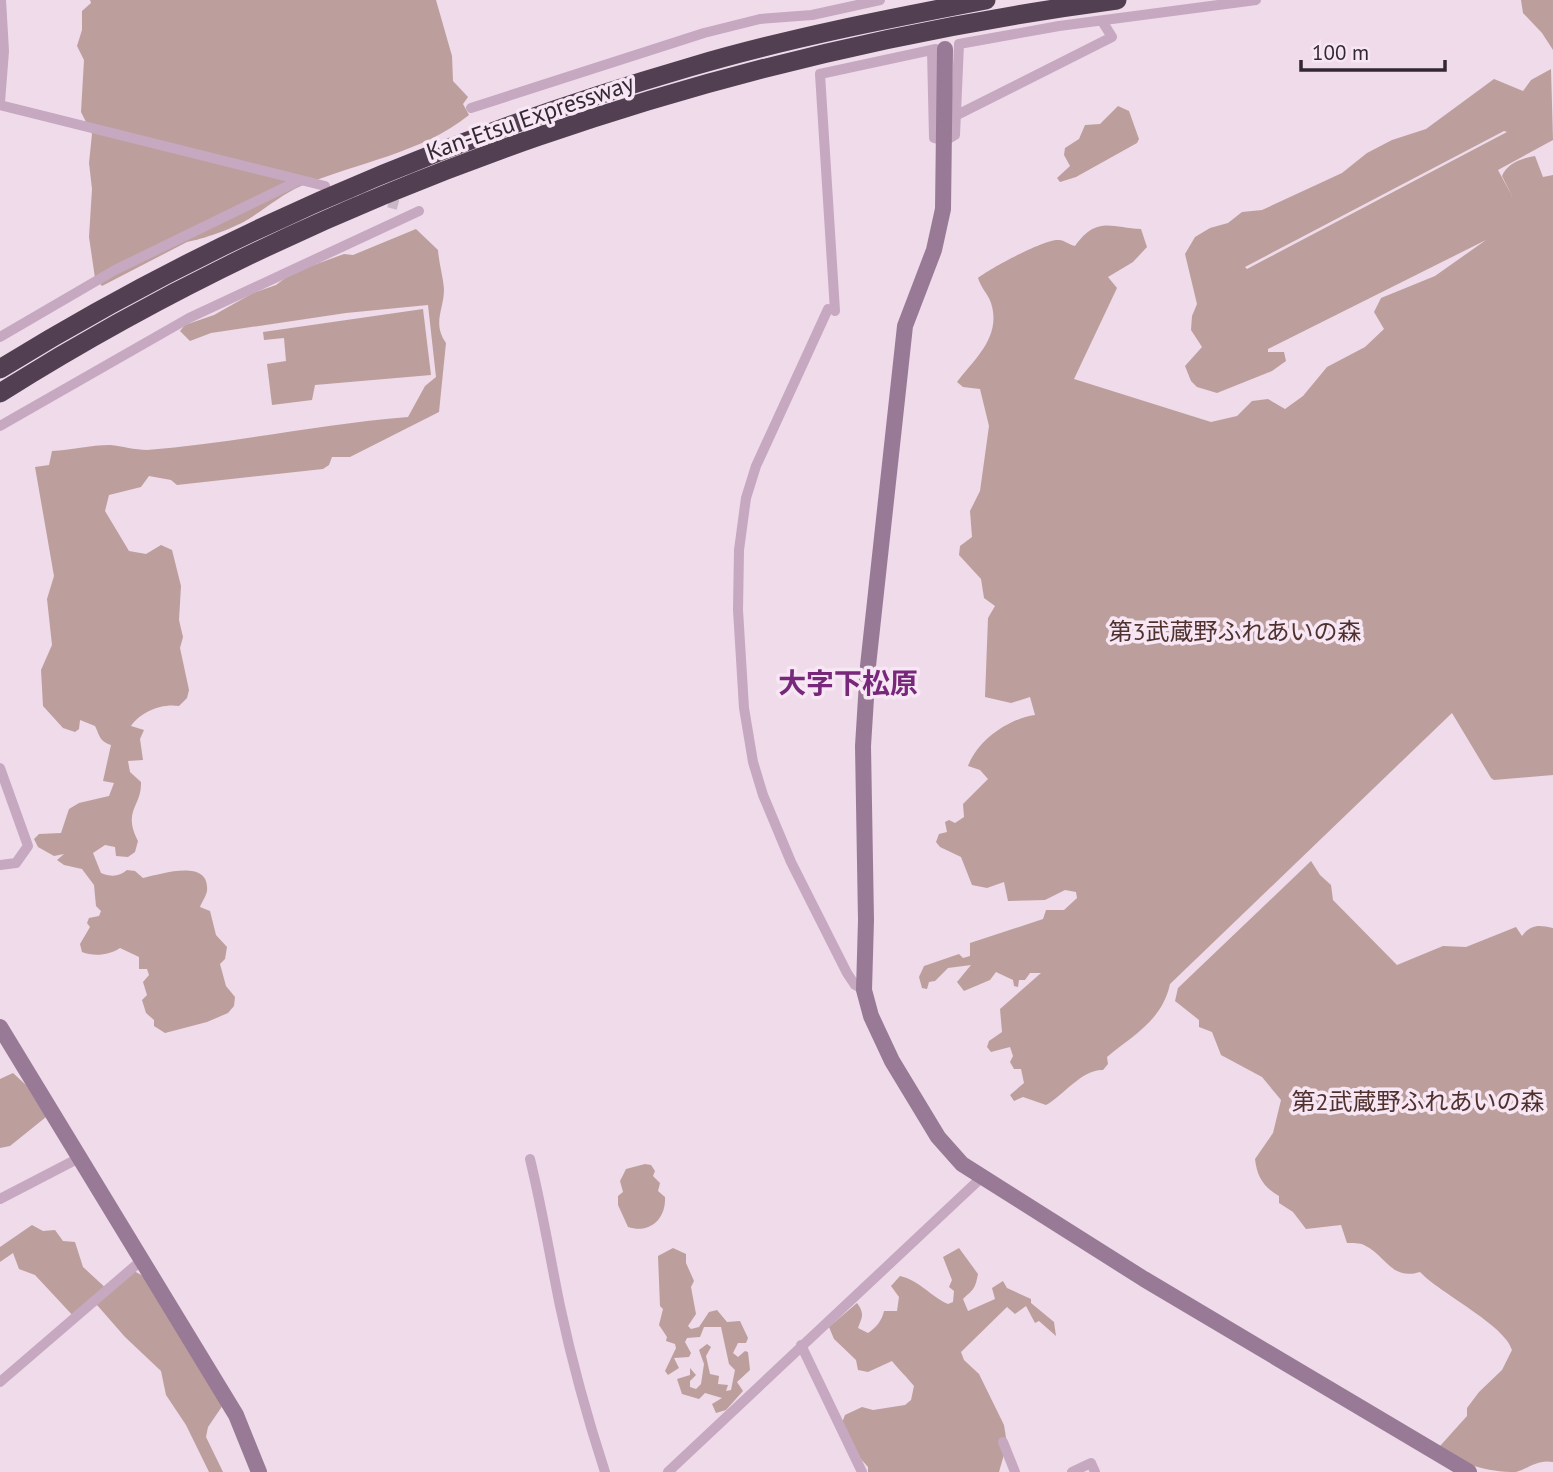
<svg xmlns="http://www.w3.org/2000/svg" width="1553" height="1472" viewBox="0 0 1553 1472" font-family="'PT Sans','Noto Sans JP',sans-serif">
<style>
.green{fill:#bc9f9c;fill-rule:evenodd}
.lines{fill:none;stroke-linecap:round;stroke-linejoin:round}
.street-tunnel{stroke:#c9b7c5;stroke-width:10;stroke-dasharray:10 5;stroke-linecap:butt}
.street{stroke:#c6a8c0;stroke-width:10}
.secondary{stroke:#997a96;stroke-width:16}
.highway{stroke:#533f52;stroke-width:19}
.labels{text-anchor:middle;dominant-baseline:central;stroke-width:7;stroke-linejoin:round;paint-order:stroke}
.street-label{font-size:24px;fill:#332733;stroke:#f7e6f3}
.park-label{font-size:24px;fill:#4f312e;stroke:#f7e6f3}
.quarter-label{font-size:28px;font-weight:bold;fill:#78287a;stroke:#f7e6f3}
</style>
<rect width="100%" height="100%" fill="#efdbea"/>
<!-- green -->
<path class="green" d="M 90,0 L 436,0 L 452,56 L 453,81 L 468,97 L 463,104 L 469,115 C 422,153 356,163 301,186 C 281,195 265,209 247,220 C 232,229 203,239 187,242 L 102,286 L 95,278 L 89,237 L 92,189 L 89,163 L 92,134 L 81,112 L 84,60 L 77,46 L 82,30 L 82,11 L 91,3 Z
M 1521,0 L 1553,0 L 1553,50 L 1542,33 L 1523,13 Z
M 1551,69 L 1553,140 L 1498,170 L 1512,196 L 1502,176 C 1507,163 1523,158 1535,156 L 1543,177 L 1553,175 L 1553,775 L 1494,780 L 1491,778 L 1452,713 L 1170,984 C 1162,1021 1133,1035 1107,1057 L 1108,1064 L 1103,1070 C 1082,1069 1063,1096 1046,1105 L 1023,1097 L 1014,1101 L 1010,1095 L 1024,1083 L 1021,1069 L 1014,1069 L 1010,1062 L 1013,1056 L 1010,1047 L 991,1052 L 987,1047 L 989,1041 L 1002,1032 L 1000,1009 L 1041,973 L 1030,973 L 1025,980 L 1019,980 L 1018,987 L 1014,986 L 1013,980 L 996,972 L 990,980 L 964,991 L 957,982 L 971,965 L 948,968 L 935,981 L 929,982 L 927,989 L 922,988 L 919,977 L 924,966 L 959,954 L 963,958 L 970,956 L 970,943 L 1043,919 L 1046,910 L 1064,910 L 1077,898 L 1076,892 L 1065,890 L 1045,900 L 1008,901 L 1004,882 L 987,888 L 972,885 L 961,857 L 940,847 L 936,842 L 939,834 L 947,832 L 945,822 L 949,820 L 955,823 L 964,817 L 963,804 L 988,779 L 980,770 L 968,766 C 978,740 1008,719 1035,715 L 1030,697 L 1011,703 L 985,697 L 988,618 L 995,606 L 984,598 L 981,579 L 959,555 L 960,546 L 972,537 L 970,511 L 980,491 L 989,426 L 980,389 L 963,387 L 957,382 C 974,359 1002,337 991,303 C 988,294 981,288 978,278 C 989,269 1046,238 1059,240 C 1064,240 1070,245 1075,246 C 1097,215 1112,228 1141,229 L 1147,247 L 1133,262 L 1108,277 L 1117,288 L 1074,379 L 1211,422 L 1237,416 L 1252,401 L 1268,399 L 1285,409 L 1303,396 L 1327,367 L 1365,347 L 1384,329 L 1374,312 L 1381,298 L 1435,276 L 1486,240 L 1268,349 L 1268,352 L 1284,352 L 1286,361 L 1272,371 L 1217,393 L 1197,387 L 1191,381 L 1185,366 L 1202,347 L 1191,330 L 1192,316 L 1197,304 L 1185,254 L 1195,237 L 1210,228 L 1228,223 L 1242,212 L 1262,210 L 1342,173 L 1367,153 L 1392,140 L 1426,129 L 1494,79 L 1523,91 L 1531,80 ZM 1504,131 L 1507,132 L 1247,269 L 1245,267 Z
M 1118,106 L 1129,111 L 1139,139 L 1137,143 L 1076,177 L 1060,182 L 1057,178 L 1070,166 L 1064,155 L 1065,148 L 1079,139 L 1085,125 L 1100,124 Z
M 416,229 L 438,250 C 439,264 443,276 444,289 C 444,310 432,323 446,343 L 439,412 L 350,457 L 332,457 L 329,465 L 323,469 L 177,485 L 171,480 L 149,476 L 141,487 L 109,495 L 105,511 L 129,551 L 146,554 L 161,545 L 172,550 L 181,586 L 179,620 L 183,637 L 180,648 L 189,690 L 187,698 L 179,706 C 162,703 140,712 131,726 L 144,730 L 140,739 L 143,760 L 128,761 L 130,772 L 141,782 C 142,807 122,810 138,841 L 135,852 L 128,857 L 116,856 L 115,847 L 105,845 L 93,853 L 101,873 C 111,877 119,877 127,870 L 135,871 L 143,878 C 162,874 210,858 207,891 C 206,896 202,902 200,907 L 210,911 L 216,935 L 227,947 L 225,959 L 220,964 L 226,986 L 235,997 L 234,1006 L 228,1013 L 207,1022 L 165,1033 L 154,1026 L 154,1020 L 146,1013 L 142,1000 L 147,995 L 143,982 L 149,975 L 147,969 L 139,969 L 139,957 L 120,948 C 110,955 94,957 82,952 L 80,944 L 90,927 L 87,923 L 89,918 L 99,916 L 101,911 L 96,906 L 94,885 L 82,869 L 64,865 L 57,860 L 64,854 L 54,856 L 38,847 L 34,839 L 39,834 L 61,833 L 69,809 L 79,803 L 109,796 L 114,783 L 103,781 L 111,745 C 99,741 100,736 95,726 L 80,720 L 79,729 L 75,732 L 63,728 L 43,706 L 41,670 L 52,645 L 47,599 L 54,576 L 35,467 L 49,465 L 52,451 C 71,450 90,445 110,445 C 122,446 135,450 147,450 C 235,443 320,424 408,417 L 425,386 L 436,377 L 428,305 L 346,313 L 211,333 L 190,341 L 180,331 L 185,325 L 214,315 L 253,293 L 276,285 L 292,273 L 344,254 L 353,255 Z
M 423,309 L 431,375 L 315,385 L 312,400 L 272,405 L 267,364 L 286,361 L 284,338 L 264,340 L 263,332 Z
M 1311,861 L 1320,875 L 1331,885 L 1333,900 L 1397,965 L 1443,946 L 1466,947 L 1516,927 L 1522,936 C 1531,924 1539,925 1553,928 L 1553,1462 C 1538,1459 1529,1468 1516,1472 C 1486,1472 1462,1465 1440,1446 L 1467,1416 L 1467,1408 L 1479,1392 L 1502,1370 L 1512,1350 C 1505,1325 1441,1294 1420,1272 C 1391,1281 1386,1255 1364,1245 C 1360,1243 1352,1243 1347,1243 L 1341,1225 L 1306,1229 L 1293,1212 L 1279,1203 L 1279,1196 C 1263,1187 1257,1176 1255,1159 L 1273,1133 L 1281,1100 L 1262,1077 L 1221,1055 L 1212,1032 L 1199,1027 L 1199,1020 L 1175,1001 L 1178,988 Z
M 13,1073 L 26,1085 L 46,1117 L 10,1146 L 0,1148 L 0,1079 Z
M 645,1164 L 651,1165 L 655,1171 L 653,1176 L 660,1183 L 658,1191 L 665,1197 C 666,1219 650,1234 628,1227 L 618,1205 L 618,1196 L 623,1192 L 620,1181 L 626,1169 Z
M 32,1225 L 43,1231 L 55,1230 L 63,1241 L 75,1242 L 83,1267 L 109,1291 L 134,1271 L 145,1277 L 185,1341 L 184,1345 L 190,1349 L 223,1405 L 208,1427 L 206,1437 L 223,1472 L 209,1472 L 186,1425 L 166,1395 L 161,1371 L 125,1337 L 97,1305 L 76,1319 L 35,1275 L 19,1269 L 13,1253 L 0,1262 L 0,1247 Z
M 673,1248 L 686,1254 L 686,1263 L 694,1281 L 691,1287 L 696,1314 L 688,1326 L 691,1329 L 699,1327 L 709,1312 L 717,1310 L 727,1322 L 740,1321 L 748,1338 L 746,1343 L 738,1343 L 733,1353 L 738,1357 L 745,1351 L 748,1352 L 750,1370 L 737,1382 L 743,1391 L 726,1410 L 716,1413 L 712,1404 L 722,1398 L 705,1393 L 699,1399 L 682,1394 L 677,1379 L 690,1375 L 690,1368 L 696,1375 L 690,1381 L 690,1387 L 696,1389 L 701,1384 L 704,1364 L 699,1350 L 707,1344 L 711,1347 L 706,1356 L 710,1374 L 719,1376 L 718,1384 L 728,1385 L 726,1391 L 731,1390 L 735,1370 L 729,1364 L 721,1327 L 704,1327 L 700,1337 L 687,1338 L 685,1342 L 691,1353 L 689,1357 L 674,1358 L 679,1368 L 668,1375 L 665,1371 L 676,1348 L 675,1344 L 666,1341 L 667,1337 L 659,1325 L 663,1309 L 660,1306 L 658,1256 Z
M 959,1248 L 978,1274 C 975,1291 972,1290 963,1299 L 968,1311 L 995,1299 L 992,1288 L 1003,1281 L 1007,1288 L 1031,1299 L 1031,1303 L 1054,1322 L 1056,1336 L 1039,1321 L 1035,1323 L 1026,1306 L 1015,1314 L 1007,1307 L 961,1352 L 964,1360 L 979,1374 L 1004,1425 L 1007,1444 L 999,1472 L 868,1472 L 868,1467 L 838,1433 L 845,1415 L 862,1407 L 873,1410 L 905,1405 L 911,1400 L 914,1386 C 906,1376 899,1370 892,1361 L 868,1372 L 858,1370 L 856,1360 L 834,1339 L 829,1327 L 857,1303 C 865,1314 862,1317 858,1328 L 868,1333 C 877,1327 882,1320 884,1311 L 897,1311 L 899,1297 L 891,1286 L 900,1276 C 919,1280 930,1296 948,1304 L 953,1302 L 954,1291 L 949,1287 L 952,1280 L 943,1257 Z"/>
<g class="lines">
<!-- street-tunnel -->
<path class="street-tunnel" d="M 345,191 L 398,205"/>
<!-- street -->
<path class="street" d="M 932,50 L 934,138 L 945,141 L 955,135 L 959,44 L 1059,26 L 1256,0
M 0,102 L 4,51 L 1,0
M 0,105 L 325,186
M 471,108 L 704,33 L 760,19 L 812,15 L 880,0
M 957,115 L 1112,37 L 1102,21
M 828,309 L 756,466 L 746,498 L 739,550 L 738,610 L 744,708 L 753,762 L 763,795 L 791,862 L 847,973 L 855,985 L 864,990
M 835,311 L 820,74 L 936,49
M 0,337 L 115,270 L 298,181
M 0,426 L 189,318 L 419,211
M 0,768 L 28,846 L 16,863 L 0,865
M 530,1159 C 542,1208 550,1257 560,1306 C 572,1362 587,1417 605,1472
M 0,1199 L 81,1157
M 801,1345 L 862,1472
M 0,1382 L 143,1259
M 1003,1442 L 1015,1472
M 668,1472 L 981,1178
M 1072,1472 L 1091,1463 L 1095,1472"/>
<!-- secondary -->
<path class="secondary" d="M 945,49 L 943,209 L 934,250 L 905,326 L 868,666 L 863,746 L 866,920 L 864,990 L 871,1016 L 892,1061 L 938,1137 L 962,1164 L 1144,1279 L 1469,1472
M 0,1027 L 236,1415 L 259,1472"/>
<!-- highway -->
<path class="highway" d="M 0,369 C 213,237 450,137 690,67 C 788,38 887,19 986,0
M 0,393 C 335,182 725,52 1117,0"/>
</g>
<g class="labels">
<!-- street labels -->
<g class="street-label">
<text transform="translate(530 117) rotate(-19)">Kan-Etsu Expressway</text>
</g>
<!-- park labels -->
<g class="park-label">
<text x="1235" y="631">第3武蔵野ふれあいの森</text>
<text x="1418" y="1101">第2武蔵野ふれあいの森</text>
</g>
<!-- quarter labels -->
<g class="quarter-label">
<text x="848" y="682">大字下松原</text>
</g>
</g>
<!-- scale -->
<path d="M1301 60v10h144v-10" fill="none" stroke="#332733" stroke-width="3.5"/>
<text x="1312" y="60" font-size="21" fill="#332733" stroke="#f7e6f3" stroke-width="5" paint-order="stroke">100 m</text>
</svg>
